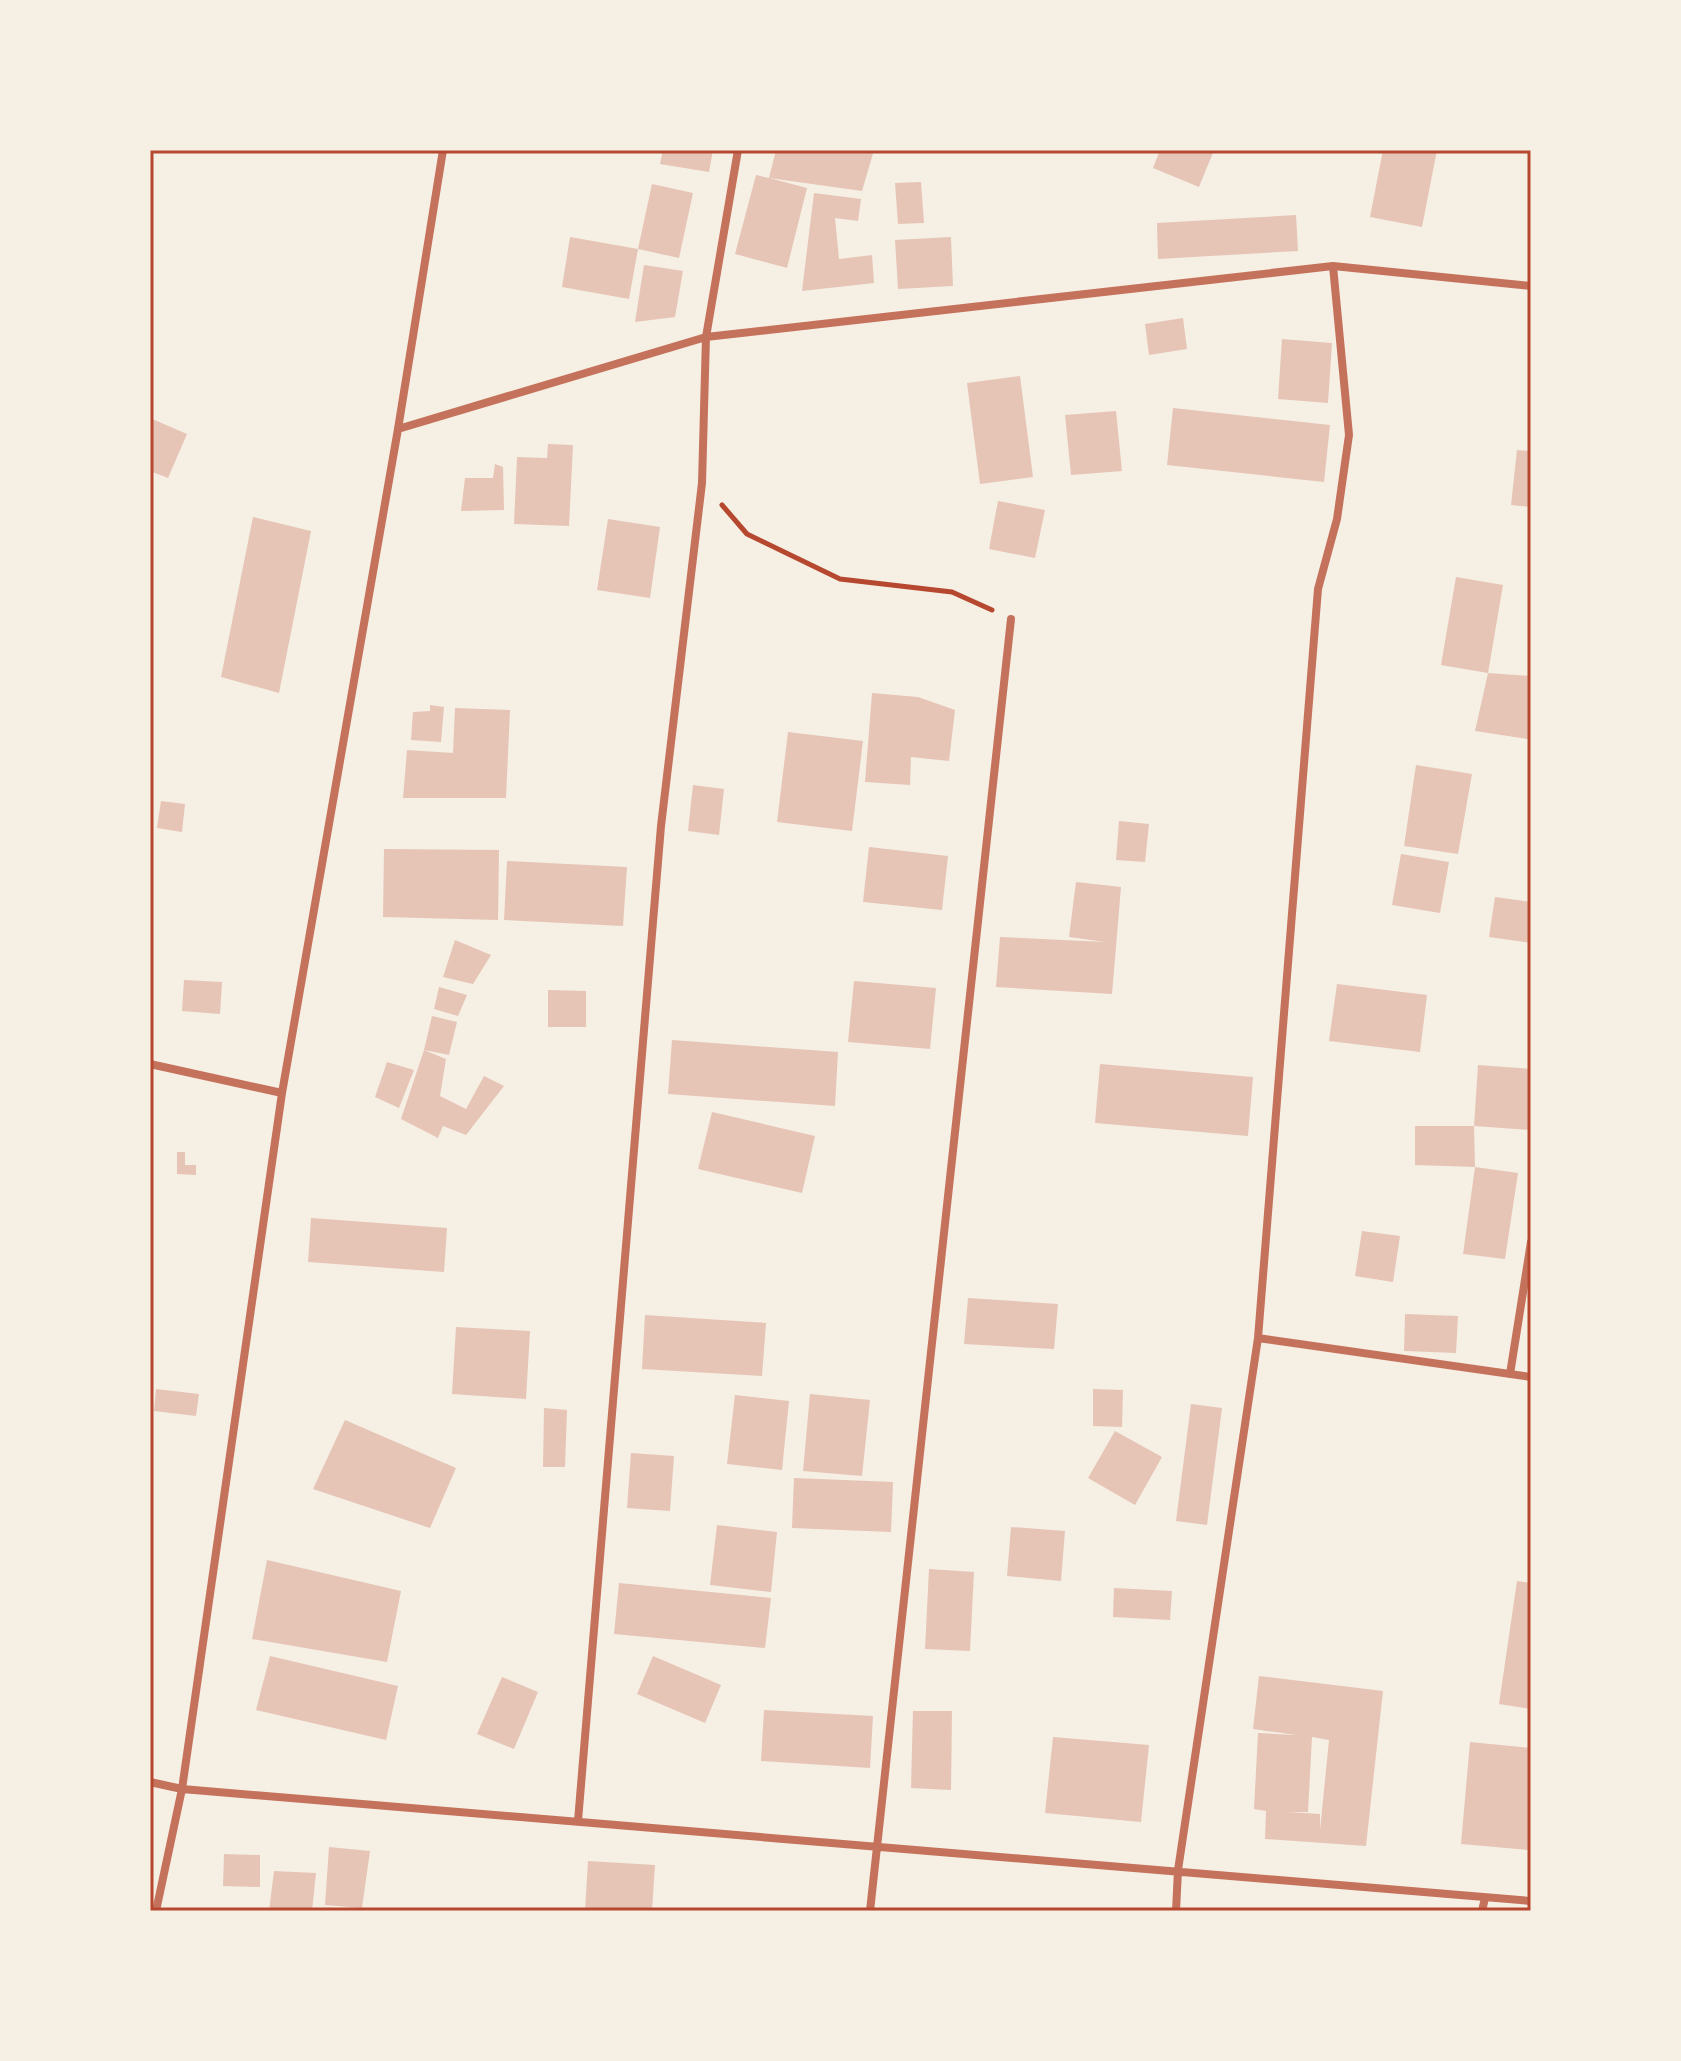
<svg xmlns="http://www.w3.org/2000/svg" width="1681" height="2061" viewBox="0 0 1681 2061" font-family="'Noto Sans',sans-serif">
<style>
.building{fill:#e6c5b7;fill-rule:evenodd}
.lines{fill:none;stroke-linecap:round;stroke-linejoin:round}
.path{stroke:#b5482f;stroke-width:5}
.minor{stroke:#c5725c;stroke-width:8}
.neatline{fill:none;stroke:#b5482f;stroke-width:3}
</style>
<rect width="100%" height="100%" fill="#f6efe4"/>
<!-- building -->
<path class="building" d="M 663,150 L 713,150 L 709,172 L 660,164 Z
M 776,150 L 874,150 L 862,191 L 769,178 L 807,188 L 787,268 L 735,254 L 756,175 L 769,178 Z
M 1160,150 L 1214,150 L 1199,187 L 1153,168 Z
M 1383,150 L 1437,150 L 1422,227 L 1370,217 Z
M 921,182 L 924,223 L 898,224 L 895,183 Z
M 652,184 L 693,193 L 679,258 L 638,249 Z
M 814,193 L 861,199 L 858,221 L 835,218 L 839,259 L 872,255 L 874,283 L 802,291 Z
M 1296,215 L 1298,251 L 1158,259 L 1157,223 Z
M 570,237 L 638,249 L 629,299 L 562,287 Z
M 951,237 L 953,286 L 898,289 L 895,240 Z
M 644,265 L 683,271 L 675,317 L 635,322 Z
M 1183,318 L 1187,349 L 1149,355 L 1145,324 Z
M 1282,339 L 1332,343 L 1328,403 L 1278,399 Z
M 1020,376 L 1033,477 L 980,484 L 967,383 Z
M 1173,408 L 1330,425 L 1324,482 L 1167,465 Z
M 1116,411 L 1122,471 L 1071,475 L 1065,415 Z
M 150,418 L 187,434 L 168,478 L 150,471 Z
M 548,444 L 573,445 L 569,526 L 514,524 L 517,457 L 547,458 Z
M 1517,450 L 1531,451 L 1531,507 L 1511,505 Z
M 495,464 L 503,467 L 504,510 L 461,511 L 465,478 L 493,478 Z
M 998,501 L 1045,510 L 1035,558 L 989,549 Z
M 253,517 L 311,531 L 279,693 L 221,677 Z
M 608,519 L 660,527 L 650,598 L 597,590 Z
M 1456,577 L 1503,585 L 1488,673 L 1441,665 Z
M 1488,673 L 1531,676 L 1528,739 L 1475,731 Z
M 872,693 L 918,697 L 955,710 L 949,761 L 911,757 L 910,785 L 865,782 Z
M 430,705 L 444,707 L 441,742 L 411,740 L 413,712 L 430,711 Z
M 455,708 L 510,710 L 506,798 L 403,798 L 407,750 L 453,753 Z
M 788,732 L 863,741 L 852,831 L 777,822 Z
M 1416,765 L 1472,774 L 1458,854 L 1404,846 Z
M 693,785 L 724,789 L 719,835 L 688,831 Z
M 161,801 L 185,804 L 182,832 L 157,828 Z
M 1119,821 L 1149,824 L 1145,862 L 1116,860 Z
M 869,847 L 948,856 L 942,910 L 863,902 Z
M 384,849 L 499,850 L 498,920 L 383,917 Z
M 1401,854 L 1449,862 L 1440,913 L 1392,905 Z
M 507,861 L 627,867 L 623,926 L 504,920 Z
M 1076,882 L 1121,887 L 1112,994 L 996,987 L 1000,937 L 1105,942 L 1069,937 Z
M 1495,897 L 1531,902 L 1531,943 L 1489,937 Z
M 455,940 L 491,955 L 473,984 L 443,977 Z
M 184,980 L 222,982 L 220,1014 L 182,1011 Z
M 854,981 L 936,988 L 930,1049 L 848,1042 Z
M 1337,984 L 1427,995 L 1420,1052 L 1329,1041 Z
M 439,987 L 467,995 L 458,1016 L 434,1009 Z
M 548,990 L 586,991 L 586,1027 L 548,1027 Z
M 432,1016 L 457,1022 L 449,1055 L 424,1050 L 446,1059 L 440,1096 L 466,1109 L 484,1076 L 504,1086 L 466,1135 L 443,1126 L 438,1138 L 401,1119 L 424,1050 Z
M 672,1040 L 838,1052 L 835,1106 L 668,1094 Z
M 387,1062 L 414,1070 L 399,1108 L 375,1097 Z
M 1100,1064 L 1253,1077 L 1248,1136 L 1095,1123 Z
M 1478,1065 L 1531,1069 L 1531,1130 L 1474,1126 L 1475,1167 L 1415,1165 L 1415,1126 L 1474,1126 Z
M 712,1112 L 815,1136 L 802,1193 L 698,1169 Z
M 177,1152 L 185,1152 L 185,1165 L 196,1165 L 196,1175 L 177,1174 Z
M 1475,1167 L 1518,1173 L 1505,1259 L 1463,1254 Z
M 311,1218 L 447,1228 L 444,1272 L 308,1262 Z
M 1362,1231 L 1400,1236 L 1393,1282 L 1355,1276 Z
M 968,1298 L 1058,1304 L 1054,1349 L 964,1344 Z
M 1405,1314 L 1458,1316 L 1456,1353 L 1404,1351 Z
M 645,1315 L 766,1323 L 762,1376 L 642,1369 Z
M 456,1327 L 530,1331 L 526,1399 L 452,1394 Z
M 156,1389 L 199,1394 L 196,1416 L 154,1411 Z
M 1093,1389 L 1123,1390 L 1122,1427 L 1093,1426 Z
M 810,1394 L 870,1400 L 862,1476 L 803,1471 Z
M 735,1395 L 789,1401 L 782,1470 L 727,1464 Z
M 1191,1404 L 1222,1408 L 1207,1525 L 1176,1521 Z
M 544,1408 L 567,1410 L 565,1467 L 543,1467 Z
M 345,1420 L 456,1468 L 430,1528 L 313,1489 Z
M 1115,1431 L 1162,1457 L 1135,1505 L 1088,1478 Z
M 631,1453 L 674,1456 L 670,1511 L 627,1508 Z
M 794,1478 L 893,1482 L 891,1532 L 792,1528 Z
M 717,1525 L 777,1532 L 771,1592 L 710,1585 Z
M 1011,1527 L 1065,1531 L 1061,1581 L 1007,1576 Z
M 267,1560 L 401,1591 L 387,1662 L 252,1639 Z
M 929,1569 L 974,1572 L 970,1651 L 925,1649 Z
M 1517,1581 L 1531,1583 L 1531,1709 L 1499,1704 Z
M 619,1583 L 771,1598 L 765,1648 L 614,1634 Z
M 1114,1588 L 1172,1591 L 1170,1620 L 1113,1617 Z
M 270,1656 L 398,1686 L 386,1740 L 256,1710 Z
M 653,1656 L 721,1685 L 705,1723 L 637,1694 Z
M 1259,1676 L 1383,1691 L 1366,1846 L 1265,1839 L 1266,1811 L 1254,1809 L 1258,1733 L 1296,1735 L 1253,1729 ZM 1312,1737 L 1329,1740 L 1320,1830 L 1320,1814 L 1288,1812 L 1308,1812 Z
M 502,1677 L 538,1692 L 514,1749 L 477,1734 Z
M 764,1710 L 873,1716 L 870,1768 L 761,1761 Z
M 913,1711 L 952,1711 L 951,1790 L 911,1788 Z
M 1053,1737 L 1149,1745 L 1141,1822 L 1045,1813 Z
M 1470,1742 L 1531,1748 L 1528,1850 L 1461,1844 Z
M 329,1847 L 370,1851 L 362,1908 L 325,1905 Z
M 224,1854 L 260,1855 L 260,1887 L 223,1886 Z
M 588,1861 L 655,1865 L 652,1911 L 585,1911 Z
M 274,1871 L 316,1873 L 312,1911 L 269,1911 Z"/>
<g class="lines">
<!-- path -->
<path class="path" d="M 722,505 L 747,534 L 840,579 L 952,592 L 992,610"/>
<!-- minor -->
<path class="minor" d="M 398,429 L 706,337 L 1333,266 L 1531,286
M 150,1064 L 282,1093
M 1258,1338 L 1531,1377
M 1510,1374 L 1531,1242
M 150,1782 L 182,1789 L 1531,1901
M 578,1821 L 661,826 L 702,483 L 706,337 L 738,150
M 156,1911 L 182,1789 L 282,1093 L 398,429 L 443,150
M 870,1911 L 1011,619
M 1176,1911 L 1178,1870 L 1258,1338 L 1318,589 L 1337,519 L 1349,435 L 1333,266
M 1482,1911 L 1485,1898"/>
</g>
<!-- border -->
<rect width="1681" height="2061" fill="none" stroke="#f6efe4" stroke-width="304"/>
<rect x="152" y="152" width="1377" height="1757" class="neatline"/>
</svg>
